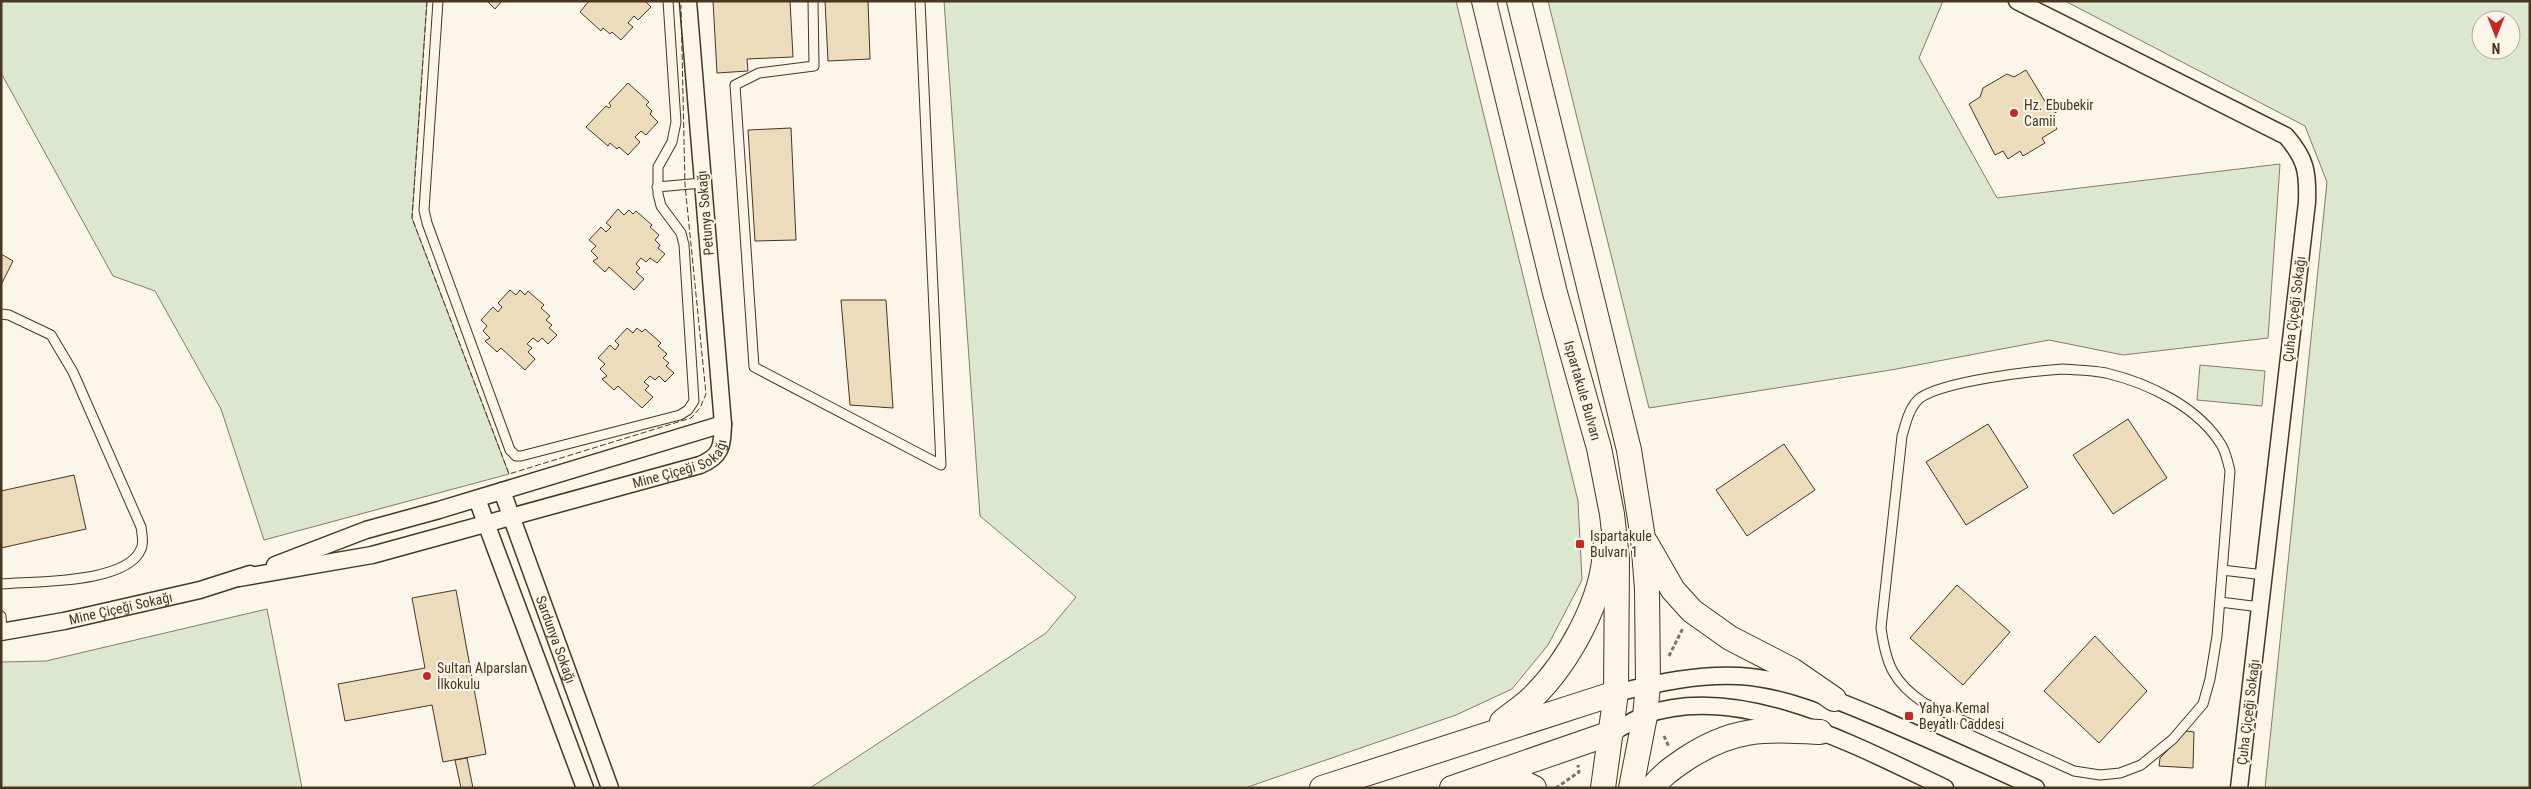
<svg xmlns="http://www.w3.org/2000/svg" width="2531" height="789" viewBox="0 0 2531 789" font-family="'Roboto Condensed',sans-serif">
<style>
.green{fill:#dce7d0;stroke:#887966;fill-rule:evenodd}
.building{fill:#ecdcbc;stroke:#4a3520}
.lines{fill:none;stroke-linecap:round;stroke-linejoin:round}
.service-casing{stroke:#4a3520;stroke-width:11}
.minor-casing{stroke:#4a3520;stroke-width:19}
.secondary-casing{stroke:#4a3520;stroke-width:26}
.path{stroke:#7f6f5c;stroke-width:3;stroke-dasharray:4 2.5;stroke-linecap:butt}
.service{stroke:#fbf6e9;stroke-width:9}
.minor{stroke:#fbf6e9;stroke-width:16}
.secondary{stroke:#fbf6e9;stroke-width:24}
.fence{stroke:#4a3520;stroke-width:1;stroke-dasharray:6 2.5;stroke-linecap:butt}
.poi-dot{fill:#c62828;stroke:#fbf6e9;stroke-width:2}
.labels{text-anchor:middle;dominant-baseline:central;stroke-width:4;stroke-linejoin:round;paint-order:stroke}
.poi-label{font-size:14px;fill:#4a3520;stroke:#fbf6e9;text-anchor:start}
.street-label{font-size:14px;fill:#4a3520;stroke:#fbf6e9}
</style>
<rect width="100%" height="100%" fill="#fbf6e9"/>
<!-- green -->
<path class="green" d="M 1,1 L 427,1 L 412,218 L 509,474 L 264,540 L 221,409 L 155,291 L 113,276 L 1,73 Z
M 944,1 L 1456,1 L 1578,501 L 1582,580 L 1548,645 L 1512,689 L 1456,715 L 1245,788 L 810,788 L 1046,633 L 1076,597 L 980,516 Z
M 1548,1 L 1943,1 L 1919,58 L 1997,198 L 2280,164 L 2268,338 L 2123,355 L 2049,340 L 1891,370 L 1649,408 Z
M 2065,1 L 2530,1 L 2530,788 L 2265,788 L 2327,182 L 2305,126 ZM 2481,20 L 2511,20 L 2511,50 L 2481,50 Z
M 2200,365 L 2265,371 L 2262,406 L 2197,400 Z
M 267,609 L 302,788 L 1,788 L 1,662 L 46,661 Z"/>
<!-- building -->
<path class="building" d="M 487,1 L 502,1 L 495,9 Z
M 589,1 L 645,1 L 651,7 L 638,20 L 634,16 L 628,23 L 633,27 L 621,40 L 612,32 L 610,34 L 603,28 L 601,31 L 580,12 Z
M 713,1 L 790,1 L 793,57 L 747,59 L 748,71 L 717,73 Z
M 825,1 L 868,1 L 870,59 L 828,61 Z
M 2026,70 L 2046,103 L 2050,100 L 2058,111 L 2050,116 L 2057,129 L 2042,138 L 2045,143 L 2023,156 L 2020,151 L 2008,159 L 2003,151 L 1995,155 L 1969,104 L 1980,97 L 1983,88 L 2007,74 L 2014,77 Z
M 628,83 L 649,102 L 646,105 L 652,111 L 650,114 L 658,122 L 646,135 L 641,131 L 635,137 L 640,142 L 628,155 L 619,147 L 617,149 L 610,143 L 608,146 L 586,127 L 606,106 L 609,108 L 611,106 L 609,103 Z
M 791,128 L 796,240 L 755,241 L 748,130 Z
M 618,209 L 624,215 L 629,210 L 633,214 L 636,211 L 652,225 L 650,227 L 659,235 L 655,240 L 660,245 L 658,248 L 665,254 L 657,263 L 650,258 L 646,262 L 641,258 L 636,264 L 640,268 L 636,272 L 644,279 L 634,290 L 609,267 L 605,272 L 593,261 L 598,258 L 591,251 L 596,246 L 589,240 L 601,227 L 606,232 L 611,227 L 606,223 Z
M 1,254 L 13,261 L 2,283 L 1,283 Z
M 510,290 L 516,295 L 520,290 L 525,295 L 528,291 L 544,305 L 541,308 L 550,316 L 546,320 L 552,325 L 549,328 L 557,335 L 548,344 L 542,338 L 538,342 L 533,338 L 527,344 L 532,348 L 528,352 L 535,359 L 525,370 L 501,348 L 497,352 L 485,341 L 490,338 L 483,331 L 487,326 L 481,320 L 493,307 L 498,312 L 502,307 L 498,303 Z
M 841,300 L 886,300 L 893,408 L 850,405 Z
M 627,328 L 633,333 L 637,328 L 642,332 L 645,329 L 661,343 L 658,346 L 667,354 L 663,358 L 669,363 L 666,366 L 674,373 L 665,382 L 659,376 L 655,380 L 650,376 L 644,382 L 649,386 L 645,390 L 653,397 L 642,408 L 618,386 L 614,390 L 602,379 L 607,376 L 600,369 L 605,364 L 598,358 L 610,345 L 615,350 L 619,345 L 615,341 Z
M 2128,419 L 2167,478 L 2113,514 L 2073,455 Z
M 1988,424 L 2028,487 L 1966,525 L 1926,462 Z
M 1784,444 L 1815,490 L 1747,536 L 1716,490 Z
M 74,475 L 86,529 L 1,548 L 1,491 Z
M 1957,585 L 2010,632 L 1963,685 L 1910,638 Z
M 456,590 L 486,754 L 443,762 L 432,705 L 345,721 L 338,684 L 425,668 L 412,598 Z
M 2095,636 L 2147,691 L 2099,743 L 2044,691 Z
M 2186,731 L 2194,732 L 2193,768 L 2159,766 L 2160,758 Z
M 467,758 L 473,788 L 461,788 L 455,760 Z"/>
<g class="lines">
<defs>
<path id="service" d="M 438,1 L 424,210 L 427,223 L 510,450 L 516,456 L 521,456 L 680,415 L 688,410 L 694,401 L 684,245 L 681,233 L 661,206 L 658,194 L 658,167 L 672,142 L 676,122 L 668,1
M 813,1 L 814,66 L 759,73 L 735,85 L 754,367 L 941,465 L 920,1
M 657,187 L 702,183
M 1,314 L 9,315 L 51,335 L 73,372 L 141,527 C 142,533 144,544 141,549 C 127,584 35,581 1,584
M 2063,369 C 2077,370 2092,370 2106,373 C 2148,383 2199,407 2222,446 C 2226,453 2228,463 2230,471 L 2217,636 L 2210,679 L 2203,704 L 2173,739 L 2141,765 L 2120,773 L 2100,775 L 2074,771 L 1924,703 C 1893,682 1886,664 1881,628 L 1902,436 C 1906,423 1909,407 1920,398 C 1944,381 2032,371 2063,369 Z
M 2222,570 L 2264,575
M 2220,602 L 2260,607
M 1,616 L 2,632"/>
<g id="minor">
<path d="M 2017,1 L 2286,136 C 2306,159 2308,172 2307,202 L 2239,788"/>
<path id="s1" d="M 502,491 L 610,788"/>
<path d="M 477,499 L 585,788"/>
<path d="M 275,565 L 366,530 L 439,510 L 723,424"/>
<path id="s2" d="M 239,578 L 372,555 L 700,465 C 722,456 722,446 723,424 L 688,1"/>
<path id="s3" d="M 1,632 L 64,621 L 200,590 L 250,574"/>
<path d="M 1616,693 C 1656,683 1698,674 1739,676 C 1789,679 1839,701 1884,720 C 1935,742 1986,765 2036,788"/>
<path d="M 1611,733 C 1622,727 1634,720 1645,715 C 1740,681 1860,748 1945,788"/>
</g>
<g id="secondary">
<path id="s4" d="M 1484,1 L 1555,293 L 1599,448 L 1612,514 L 1617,559 L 1616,693 L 1603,788"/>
<path d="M 1519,1 L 1629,450 L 1643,538 L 1647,589 L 1648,685 L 1645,716 L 1631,788"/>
<path d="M 1646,543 L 1673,590 L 1692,611 L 1730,638 L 1792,670 L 1834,699"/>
<path d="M 1502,722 C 1511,714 1523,707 1532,698 C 1568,663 1604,599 1605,548"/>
<path d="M 1484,782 L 1524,783 L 1534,788"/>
<path d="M 1322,788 L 1616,693"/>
<path d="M 1452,788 L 1611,733"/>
<path d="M 1652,788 C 1661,776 1671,769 1684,760 C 1733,727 1764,729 1820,732"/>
</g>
</defs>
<!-- service casing -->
<use href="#service" class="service-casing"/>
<!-- minor casing -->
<use href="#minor" class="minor-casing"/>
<!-- secondary casing -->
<use href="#secondary" class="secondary-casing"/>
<!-- path -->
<path class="path" d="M 1669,656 L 1683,628
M 1664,736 L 1669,747
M 1556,788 L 1579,772 L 1578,765"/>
<!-- service -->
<use href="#service" class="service"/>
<!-- minor -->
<use href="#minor" class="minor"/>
<!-- secondary -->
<use href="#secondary" class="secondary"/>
<!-- fence -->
<path class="fence" d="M 427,1 L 412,218 L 509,474 L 691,418 L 700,408 L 706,394 L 685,185 L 681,5"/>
</g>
<!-- markers -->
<g class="poi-dot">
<circle cx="2014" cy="113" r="5"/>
<rect x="1575" y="539" width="10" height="10" rx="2.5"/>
<circle cx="427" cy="676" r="5"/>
<rect x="1904" y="711" width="10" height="10" rx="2.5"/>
</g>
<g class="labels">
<!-- poi labels -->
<g class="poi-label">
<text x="2024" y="105">Hz. Ebubekir<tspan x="2024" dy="16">Camii</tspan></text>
<text x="1590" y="536">Ispartakule<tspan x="1590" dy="16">Bulvarı 1</tspan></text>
<text x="437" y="668">Sultan Alparslan<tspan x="437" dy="16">İlkokulu</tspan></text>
<text x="1919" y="708">Yahya Kemal<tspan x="1919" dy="16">Beyatlı Caddesi</tspan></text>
</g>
<!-- street labels -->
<g class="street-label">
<text transform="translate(705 213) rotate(-95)">Petunya Sokağı</text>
<text transform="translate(2294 309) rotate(-83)">Çuha Çiçeği Sokağı</text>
<text stroke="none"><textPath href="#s4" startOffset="402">Ispartakule Bulvarı</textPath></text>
<text stroke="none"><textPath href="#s2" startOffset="458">Mine Çiçeği Sokağı</textPath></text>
<text stroke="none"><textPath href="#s3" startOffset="122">Mine Çiçeği Sokağı</textPath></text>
<text stroke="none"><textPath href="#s1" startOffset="158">Sardunya Sokağı</textPath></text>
<text transform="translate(2248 712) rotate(-83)">Çuha Çiçeği Sokağı</text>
</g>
</g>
<!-- border -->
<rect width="2531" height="789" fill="none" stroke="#4a3520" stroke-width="5"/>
<!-- north arrow -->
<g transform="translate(2496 35) rotate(180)"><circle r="24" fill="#fbf6e9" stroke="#b4a999"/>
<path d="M0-4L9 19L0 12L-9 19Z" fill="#c62828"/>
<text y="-8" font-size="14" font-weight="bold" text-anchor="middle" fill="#4a3520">N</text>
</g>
</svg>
